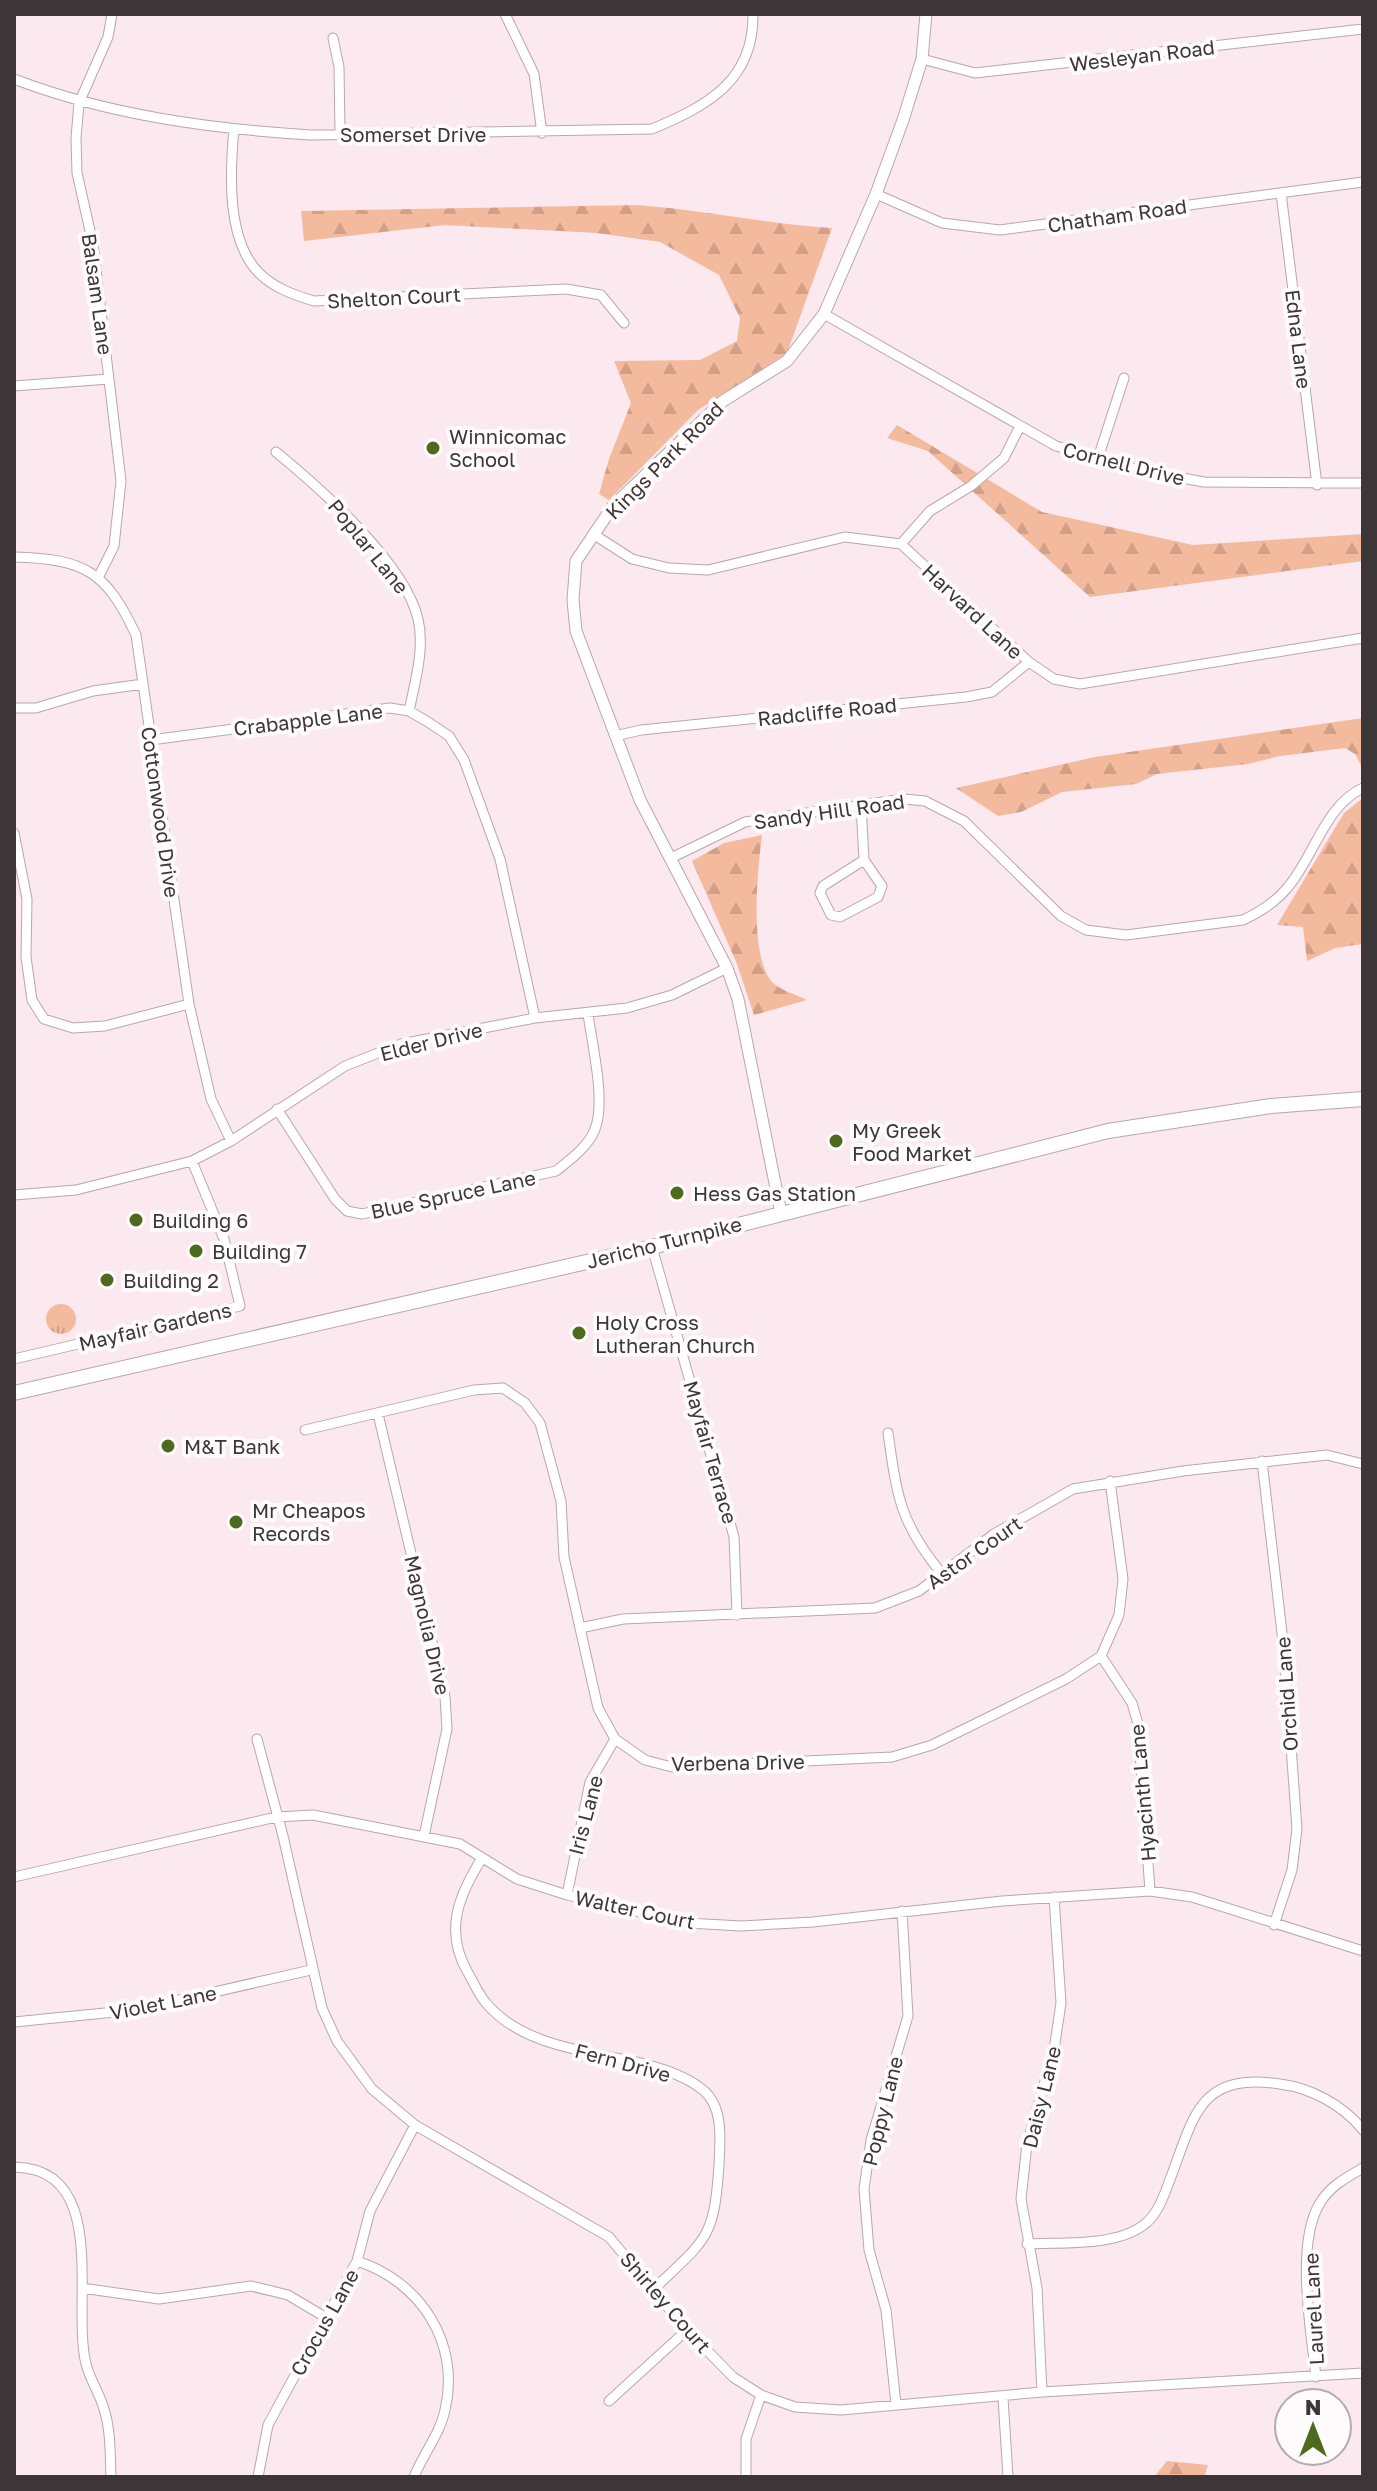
<svg xmlns="http://www.w3.org/2000/svg" width="1377" height="2491" viewBox="0 0 1377 2491" font-family="'Golos Text',sans-serif">
<style>
.forest{fill:url(#forest-firs)}
.park{fill:url(#park-tufts)}
.lines{fill:none;stroke-linecap:round;stroke-linejoin:round}
.minor-casing{stroke:#b8a7ac;stroke-width:11}
.tertiary-casing{stroke:#b8a7ac;stroke-width:13}
.primary-casing{stroke:#b8a7ac;stroke-width:16}
.minor{stroke:#fff;stroke-width:9}
.tertiary{stroke:#fff;stroke-width:11}
.primary{stroke:#fff;stroke-width:14}
.poi-dot{fill:#4e6a1e;stroke:#fefbfc;stroke-width:3}
.labels{text-anchor:middle;dominant-baseline:central;stroke-width:8;stroke-linejoin:round;paint-order:stroke}
.street-label{font-size:20px;fill:#3d3638;stroke:#fefbfc}
.poi-label{font-size:20px;fill:#3d3638;stroke:#fefbfc;text-anchor:start}
</style>
<defs>
<pattern id="forest-firs" width="22" height="20" patternUnits="userSpaceOnUse" patternTransform="scale(2)"><rect width="22" height="20" fill="#f4ba9d"/><path d="M5 1l3.5 6h-7zM16 11l3.5 6h-7z" fill="#d2a088"/></pattern>
<pattern id="park-tufts" width="24" height="20" patternUnits="userSpaceOnUse" patternTransform="scale(2)"><rect width="24" height="20" fill="#f4ba9d"/><path d="M3 7l-1-3M5 7V3M7 7l1-3M15 17l-1-3M17 17v-4M19 17l1-3" fill="none" stroke="#d2a088"/></pattern>
</defs>
<rect width="100%" height="100%" fill="#fbe9ef"/>
<!-- forest -->
<path class="forest" d="M 637,205 C 703,210 766,224 832,228 L 787,353 L 698,410 L 609,500 L 599,494 L 609,459 L 631,403 L 614,361 L 700,360 L 737,341 L 740,318 L 719,275 L 660,242 L 597,233 L 445,225 L 304,241 L 301,211 Z
M 897,425 L 1042,512 L 1193,545 L 1363,534 L 1363,561 L 1090,597 L 928,451 L 887,438 Z
M 1363,718 L 1363,769 L 1355,754 L 1345,748 L 1280,756 L 1248,764 L 1157,774 L 1136,784 L 1062,792 L 1021,812 L 998,816 L 956,788 L 1095,757 Z
M 1363,798 L 1363,944 L 1335,948 L 1307,961 L 1303,927 L 1277,925 L 1344,813 Z
M 762,835 C 758,868 748,957 773,983 C 781,990 797,995 807,1000 L 754,1015 L 737,964 L 692,861 L 724,843 Z
M 1167,2461 L 1208,2465 L 1204,2477 L 1154,2477 Z"/>
<!-- park -->
<path class="park" d="M46 1319a15 15 0 1 1 30 0a15 15 0 1 1-30 0Z"/>
<g class="lines">
<defs>
<path id="minor" d="M 505,14 L 534,74 L 542,133
M 333,38 L 339,67 L 340,133
M 922,59 L 975,73 L 1363,29
M 14,79 C 108,115 211,129 311,135 L 652,129 C 707,106 754,81 753,14
M 234,129 C 230,171 226,240 259,273 C 274,288 294,295 314,301 L 566,289 L 601,295 L 624,323
M 1281,193 L 1317,485
M 876,194 L 942,223 L 1000,230 L 1363,182
M 824,314 L 1056,446 L 1140,470 L 1204,482 L 1363,483
M 14,386 L 109,379
M 276,452 C 320,488 405,563 418,619 C 425,648 415,682 409,711
M 1098,458 L 1124,378
M 593,534 L 632,559 L 669,568 L 708,570 L 845,537 L 901,544 L 1029,662 L 1054,679 L 1080,684 L 1363,638
M 901,544 L 930,511 L 971,486 L 1004,458 L 1020,426
M 14,557 C 85,559 106,571 136,635 L 189,1004 L 211,1099 L 231,1141
M 99,576 L 114,546 L 121,481 L 93,244 L 77,173 L 76,138 L 79,103 L 108,37 L 112,14
M 14,708 L 36,708 L 93,691 L 143,684
M 615,736 L 641,730 L 966,697 L 992,692 L 1029,662
M 151,740 L 390,708 L 409,711 L 428,722 L 449,736 L 464,760 L 500,859 L 535,1018
M 861,805 L 864,860 L 823,886 L 820,893 L 831,915 L 840,917 L 878,897 L 882,886 L 864,860
M 14,833 L 27,899 L 26,957 L 32,1000 L 44,1019 L 73,1028 L 105,1026 L 189,1004
M 671,858 L 745,822 L 904,799 L 925,801 L 964,821 L 1061,916 L 1086,930 L 1126,935 L 1243,920 C 1260,912 1276,902 1288,887 C 1313,858 1326,804 1363,788
M 277,1109 L 335,1199 L 347,1211 L 362,1214 L 556,1171 C 571,1159 588,1147 595,1129 C 606,1101 592,1044 588,1014
M 14,1195 L 76,1190 L 192,1161 L 231,1141 L 345,1066 L 401,1044 L 535,1018 L 627,1008 L 672,995 L 727,968
M 652,1247 L 734,1537 L 737,1615
M 14,1359 L 240,1306 L 224,1239 L 192,1161
M 378,1414 L 445,1697 L 447,1729 L 424,1836
M 305,1430 L 474,1390 L 503,1388 L 525,1403 L 540,1423 L 561,1501 L 564,1557 L 598,1708 L 615,1739 L 645,1760 L 672,1767 L 892,1757 L 932,1745 L 1066,1679 L 1101,1656 L 1119,1615 L 1123,1579 L 1110,1481
M 888,1433 C 897,1497 900,1523 942,1574
M 1262,1461 L 1284,1650 L 1297,1829 L 1292,1870 L 1274,1925
M 580,1628 L 623,1619 L 875,1608 L 919,1591 L 994,1534 L 1073,1489 L 1183,1471 L 1327,1455 L 1363,1464
M 1101,1656 L 1132,1703 L 1138,1724 L 1150,1891
M 257,1739 L 283,1836 L 322,2008 L 337,2041 L 372,2089 L 415,2125 L 609,2237 L 687,2330 L 733,2377 L 761,2395 L 795,2407 L 841,2410 L 1042,2392 L 1363,2373
M 482,1858 C 459,1895 444,1930 467,1971 C 473,1981 478,1994 486,2003 C 521,2045 585,2051 636,2062 C 658,2067 685,2075 703,2090 C 724,2107 720,2140 719,2165 C 714,2239 707,2238 655,2288
M 14,1877 L 276,1817 L 313,1815 L 460,1844 L 517,1879 L 567,1895 L 688,1923 L 741,1926 L 813,1922 L 1002,1901 L 1150,1891 L 1192,1897 L 1363,1951
M 567,1895 L 590,1782 L 615,1739
M 14,2022 L 135,2010 L 311,1970
M 14,2167 C 111,2169 71,2303 86,2364 C 90,2380 100,2394 104,2409 C 111,2431 110,2455 111,2477
M 1027,2244 C 1064,2242 1116,2247 1145,2224 C 1157,2215 1164,2196 1169,2182 C 1194,2118 1197,2072 1280,2084 C 1311,2088 1343,2105 1363,2130
M 357,2261 C 420,2281 461,2343 445,2410 C 440,2434 423,2454 414,2477
M 82,2288 L 159,2299 L 251,2286 L 288,2295 L 325,2317
M 1316,2377 C 1311,2331 1295,2243 1320,2203 C 1330,2186 1347,2177 1363,2168
M 1042,2392 L 1037,2288 L 1021,2199 L 1027,2144 L 1054,2050 L 1061,2003 L 1054,1897
M 1003,2398 L 1008,2477
M 609,2401 L 687,2330
M 896,2404 L 886,2310 L 869,2250 L 864,2189 L 871,2140 L 908,2016 L 902,1911
M 258,2477 L 268,2425 L 357,2261 L 370,2211 L 415,2125
M 746,2477 L 746,2439 L 761,2395"/>
<path id="tertiary" d="M 781,1213 L 738,999 L 727,968 L 640,800 L 576,631 L 573,600 L 576,561 L 613,506 L 723,401 L 787,361 L 824,314 L 876,194 L 903,120 L 922,59 L 926,14"/>
<path id="primary" d="M 14,1393 L 652,1247 L 1108,1131 L 1271,1106 L 1363,1099"/>
</defs>
<!-- minor casing -->
<use href="#minor" class="minor-casing"/>
<!-- tertiary casing -->
<use href="#tertiary" class="tertiary-casing"/>
<!-- primary casing -->
<use href="#primary" class="primary-casing"/>
<!-- minor -->
<use href="#minor" class="minor"/>
<!-- tertiary -->
<use href="#tertiary" class="tertiary"/>
<!-- primary -->
<use href="#primary" class="primary"/>
</g>
<!-- markers -->
<g class="poi-dot">
<circle cx="433" cy="448" r="8"/>
<circle cx="836" cy="1141" r="8"/>
<circle cx="677" cy="1193" r="8"/>
<circle cx="136" cy="1220" r="8"/>
<circle cx="196" cy="1251" r="8"/>
<circle cx="107" cy="1280" r="8"/>
<circle cx="579" cy="1333" r="8"/>
<circle cx="168" cy="1446" r="8"/>
<circle cx="236" cy="1522" r="8"/>
</g>
<g class="labels">
<!-- street labels -->
<g class="street-label">
<text transform="translate(1142 55) rotate(-7)">Wesleyan Road</text>
<text x="413" y="134">Somerset Drive</text>
<text transform="translate(1117 215) rotate(-8)">Chatham Road</text>
<text transform="translate(98 294) rotate(82)">Balsam Lane</text>
<text transform="translate(394 297) rotate(-3)">Shelton Court</text>
<text transform="translate(1299 339) rotate(83)">Edna Lane</text>
<text transform="translate(664 460) rotate(-45)">Kings Park Road</text>
<text transform="translate(1124 463) rotate(14)">Cornell Drive</text>
<text transform="translate(369 546) rotate(51)">Poplar Lane</text>
<text transform="translate(973 611) rotate(43)">Harvard Lane</text>
<text transform="translate(827 711) rotate(-6)">Radcliffe Road</text>
<text transform="translate(308 719) rotate(-7)">Crabapple Lane</text>
<text transform="translate(829 811) rotate(-8)">Sandy Hill Road</text>
<text transform="translate(161 812) rotate(82)">Cottonwood Drive</text>
<text transform="translate(431 1041) rotate(-14)">Elder Drive</text>
<text transform="translate(453 1194) rotate(-12)">Blue Spruce Lane</text>
<text transform="translate(664 1242) rotate(-14)">Jericho Turnpike</text>
<text transform="translate(155 1326) rotate(-13)">Mayfair Gardens</text>
<text transform="translate(711 1452) rotate(74)">Mayfair Terrace</text>
<text transform="translate(974 1552) rotate(-35)">Astor Court</text>
<text transform="translate(428 1625) rotate(77)">Magnolia Drive</text>
<text transform="translate(1286 1694) rotate(-94)">Orchid Lane</text>
<text transform="translate(738 1762) rotate(-1)">Verbena Drive</text>
<text transform="translate(1142 1793) rotate(-95)">Hyacinth Lane</text>
<text transform="translate(585 1815) rotate(-75)">Iris Lane</text>
<text transform="translate(635 1909) rotate(12)">Walter Court</text>
<text transform="translate(163 2002) rotate(-11)">Violet Lane</text>
<text transform="translate(623 2062) rotate(15)">Fern Drive</text>
<text transform="translate(1041 2097) rotate(-76)">Daisy Lane</text>
<text transform="translate(882 2111) rotate(-76)">Poppy Lane</text>
<text transform="translate(666 2302) rotate(49)">Shirley Court</text>
<text transform="translate(1313 2309) rotate(-93)">Laurel Lane</text>
<text transform="translate(324 2322) rotate(-61)">Crocus Lane</text>
</g>
<!-- poi labels -->
<g class="poi-label">
<text x="449" y="436">Winnicomac<tspan x="449" dy="23">School</tspan></text>
<text x="852" y="1130">My Greek<tspan x="852" dy="23">Food Market</tspan></text>
<text x="693" y="1193">Hess Gas Station</text>
<text x="152" y="1220">Building 6</text>
<text x="212" y="1251">Building 7</text>
<text x="123" y="1280">Building 2</text>
<text x="595" y="1322">Holy Cross<tspan x="595" dy="23">Lutheran Church</tspan></text>
<text x="184" y="1446">M&amp;T Bank</text>
<text x="252" y="1510">Mr Cheapos<tspan x="252" dy="23">Records</tspan></text>
</g>
</g>
<!-- border -->
<rect width="1377" height="2491" fill="none" stroke="#3d3638" stroke-width="32"/>
<!-- north arrow -->
<g transform="translate(1313 2427)"><circle r="38" fill="#fefbfc" stroke="#b1acae" stroke-width="2"/>
<path d="M0-6L14 30L0 20L-14 30Z" fill="#4e6a1e"/>
<text y="-12" font-size="22" font-weight="bold" text-anchor="middle" fill="#3d3638">N</text>
</g>
</svg>
